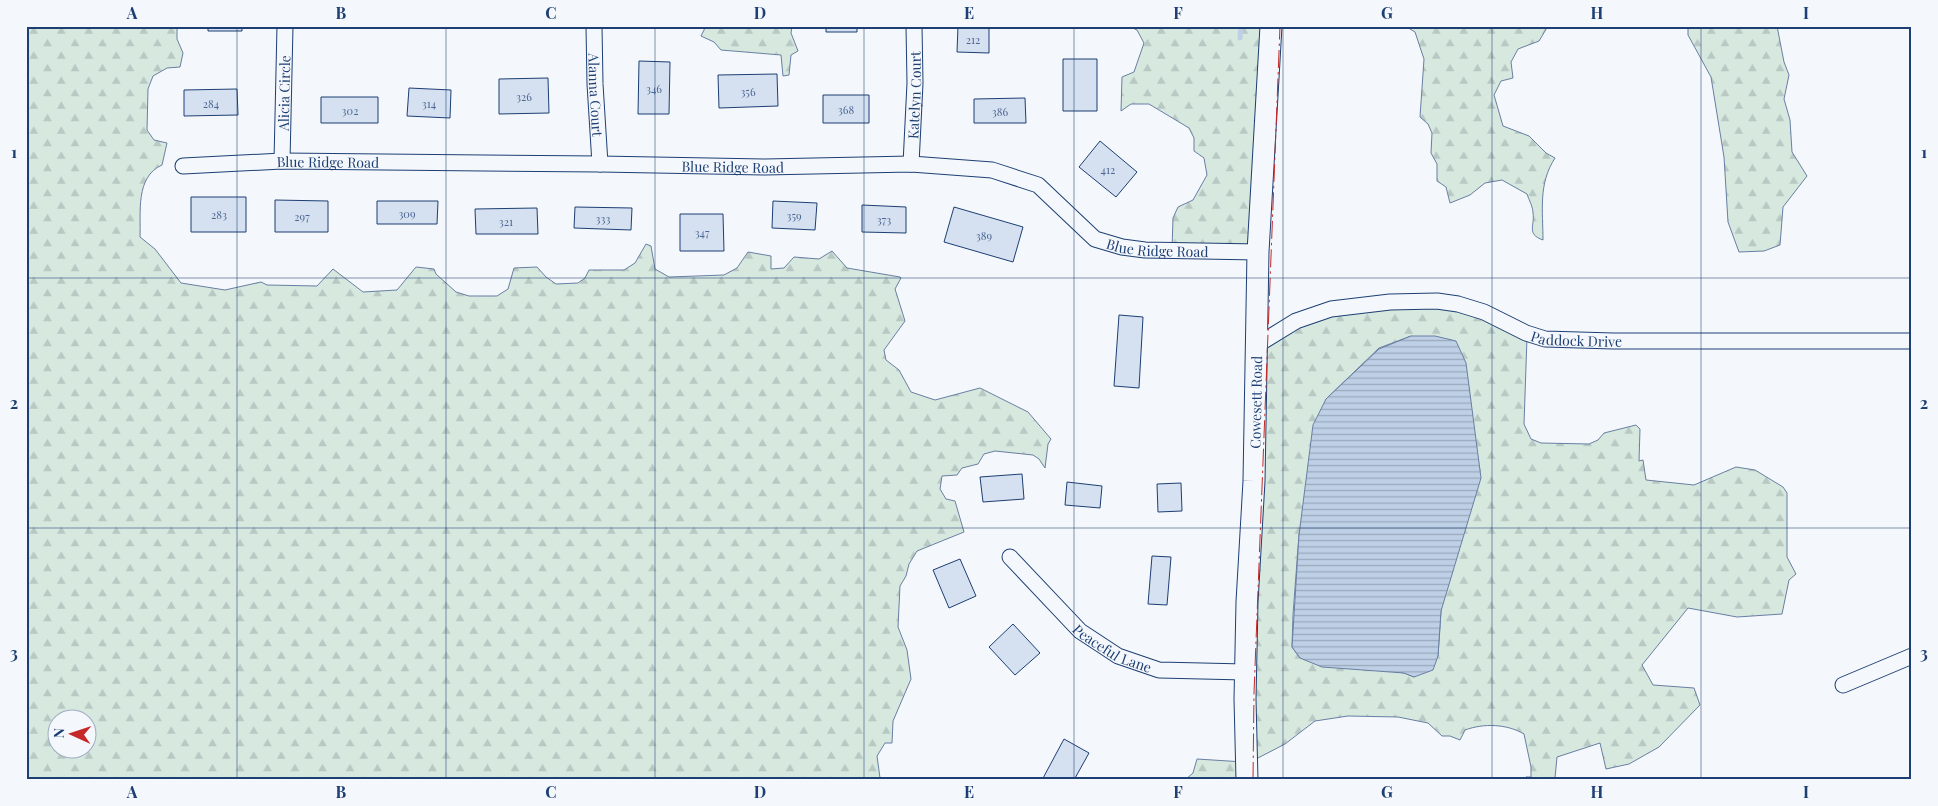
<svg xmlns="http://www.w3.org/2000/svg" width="1938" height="806" viewBox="0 0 1938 806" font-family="'Playfair Display',serif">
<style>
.forest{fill:url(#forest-firs);stroke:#687fa3;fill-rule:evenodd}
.water{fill:url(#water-rules);stroke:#687fa3}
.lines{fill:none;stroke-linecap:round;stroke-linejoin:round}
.stream{stroke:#bed0e5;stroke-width:5}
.building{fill:#d5e0f0;stroke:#1d3f73}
.street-casing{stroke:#1d3f73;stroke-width:17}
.secondary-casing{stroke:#1d3f73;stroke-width:23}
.street{stroke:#f4f7fb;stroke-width:15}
.secondary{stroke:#f4f7fb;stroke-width:21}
.power{stroke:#c62828;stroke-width:1;stroke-dasharray:18 4 2.5 4;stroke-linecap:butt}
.grid{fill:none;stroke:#1d3f73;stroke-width:1;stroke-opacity:0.55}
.labels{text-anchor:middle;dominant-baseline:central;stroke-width:4;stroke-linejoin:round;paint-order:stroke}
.number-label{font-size:11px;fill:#4b6792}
.street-label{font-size:14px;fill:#1d3f73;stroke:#f4f7fb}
.neatline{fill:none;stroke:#1d3f73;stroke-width:2}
.grid-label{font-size:16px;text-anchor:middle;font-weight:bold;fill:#1d3f73}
</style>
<defs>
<pattern id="forest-firs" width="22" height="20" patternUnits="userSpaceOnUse" patternTransform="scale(1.25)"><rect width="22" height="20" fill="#d7e8df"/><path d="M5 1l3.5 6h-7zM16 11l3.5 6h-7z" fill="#b8c8c3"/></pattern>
<pattern id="water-rules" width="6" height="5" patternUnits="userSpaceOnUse" patternTransform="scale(1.25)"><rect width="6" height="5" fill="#bed0e5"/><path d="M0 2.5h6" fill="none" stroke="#9aaabe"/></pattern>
</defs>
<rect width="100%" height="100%" fill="#f4f7fb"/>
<!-- forest -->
<path class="forest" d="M 26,26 L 177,26 L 177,39 L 183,53 L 180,67 L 167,68 L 153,76 L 148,89 L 147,130 L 154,140 L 167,143 L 162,165 C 135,177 141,213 140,237 L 155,249 L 181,283 L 225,290 L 261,282 L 267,285 L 317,286 L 333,269 L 363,292 L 397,290 L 416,267 L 434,269 L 436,274 L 456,292 L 469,296 L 497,296 L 508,289 L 514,268 L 537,267 L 546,277 L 556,284 L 578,283 L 585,278 L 589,270 L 624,270 L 635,263 L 646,244 L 651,246 L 655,269 L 669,277 L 724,275 L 737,268 L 748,252 L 771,256 L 771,269 L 784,268 L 794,257 L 819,259 L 832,251 L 847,268 L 900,277 L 901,278 L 895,289 L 905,321 L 884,350 L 886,360 L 899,370 L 911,392 L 935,400 L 980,388 L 1028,412 L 1051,439 L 1048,444 L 1045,468 L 1039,459 L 1033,455 L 995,451 L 984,454 L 978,464 L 962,468 L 957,475 L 942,476 L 940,489 L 946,499 L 955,501 L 964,532 L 917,551 L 909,564 L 906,576 L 900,586 L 898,627 L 907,650 L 911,679 L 893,721 L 892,743 L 885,743 L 877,756 L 880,778 L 882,780 L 26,780 ZM 88,718 L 88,748 L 58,748 L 58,718 Z
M 706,26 L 792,26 L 791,33 L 798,51 L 791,55 L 789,75 L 783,76 L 781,55 L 721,50 L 714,42 L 701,36 Z
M 1128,26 L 1269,26 L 1258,247 L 1172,250 L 1173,218 L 1178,207 L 1193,200 L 1207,175 L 1204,158 L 1194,151 L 1194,138 L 1189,128 L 1149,104 L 1131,104 L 1121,111 L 1122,77 L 1134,72 L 1144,43 L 1137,30 Z
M 1405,26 L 1548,26 L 1539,41 L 1518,49 L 1511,62 L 1513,78 L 1501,81 L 1494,95 L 1503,126 L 1529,136 L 1546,153 L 1555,158 C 1538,184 1543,211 1543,240 C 1526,234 1535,226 1533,213 C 1533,207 1529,200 1527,194 L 1502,180 L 1485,183 L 1470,195 L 1450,203 L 1446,187 L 1437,181 L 1437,164 L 1431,153 L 1432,133 L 1428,124 L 1420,117 L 1424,59 L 1415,32 Z
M 1688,26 L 1777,26 L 1784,62 L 1789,75 L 1784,99 L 1790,120 L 1792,152 L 1807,176 L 1783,207 L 1780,245 L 1764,251 L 1739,252 L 1728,222 L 1724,157 L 1711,77 L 1688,35 Z
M 1465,307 L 1527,337 L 1524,424 L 1531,439 L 1541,443 L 1589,444 L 1598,440 L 1604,433 L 1636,425 L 1640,429 L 1639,461 L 1643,460 L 1646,480 L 1694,485 L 1736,467 L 1755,470 L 1783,487 L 1787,493 L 1787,557 L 1796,574 L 1789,580 L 1782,614 L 1737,617 L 1688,608 L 1642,665 L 1653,685 L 1694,688 L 1700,705 L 1659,747 L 1629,764 L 1606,769 L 1600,743 L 1557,757 L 1555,778 L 1588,780 L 1534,780 L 1526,777 L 1531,777 L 1531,767 L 1524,734 C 1507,724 1484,723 1465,730 L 1460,740 L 1450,736 L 1442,736 L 1428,723 L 1398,717 L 1348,716 L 1315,721 L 1285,744 L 1256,759 L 1247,780 L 1185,780 L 1193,773 L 1197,759 L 1244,762 L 1258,342 L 1330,309 ZM 1411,336 L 1441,611 L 1438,656 L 1414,677 L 1404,673 L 1300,658 L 1292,647 L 1293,615 L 1299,535 L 1326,399 L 1379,348 Z"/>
<!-- water -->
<path class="water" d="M 1411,336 L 1435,336 L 1456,341 L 1466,363 L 1481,478 L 1441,611 L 1438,656 L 1433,670 L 1414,677 L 1404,673 L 1322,667 L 1300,658 L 1292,647 L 1299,535 L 1313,425 L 1326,399 L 1379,349 Z"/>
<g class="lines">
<!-- stream -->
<path class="stream" d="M 1240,38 L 1241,26"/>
</g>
<!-- building -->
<path class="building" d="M 208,26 L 242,26 L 242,31 L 208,31 Z
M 826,26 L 857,26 L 857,32 L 826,32 Z
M 958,26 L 989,26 L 989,53 L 957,52 Z
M 1063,59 L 1097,59 L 1097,111 L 1063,111 Z
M 639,61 L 670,62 L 669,114 L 638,114 Z
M 777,74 L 778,106 L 719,108 L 718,75 Z
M 548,78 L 549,113 L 499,114 L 499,79 Z
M 409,88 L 451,90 L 450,118 L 407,116 Z
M 237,89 L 238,115 L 184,116 L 184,90 Z
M 823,95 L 869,95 L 869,123 L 823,123 Z
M 321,97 L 378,97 L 378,123 L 321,123 Z
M 1025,98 L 1026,123 L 974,123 L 974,99 Z
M 1100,141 L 1137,172 L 1116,197 L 1079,167 Z
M 191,197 L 246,197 L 246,232 L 191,232 Z
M 275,200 L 328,201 L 328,232 L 275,232 Z
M 377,201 L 438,201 L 437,224 L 377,224 Z
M 773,201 L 817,203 L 815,230 L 772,228 Z
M 862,205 L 906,207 L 906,233 L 862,232 Z
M 575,207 L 632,208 L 631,230 L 574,228 Z
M 954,207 L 1023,227 L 1013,262 L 944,242 Z
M 537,208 L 538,234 L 476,234 L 475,209 Z
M 680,214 L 723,214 L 724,251 L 680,251 Z
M 1119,315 L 1143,317 L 1139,388 L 1114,386 Z
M 1022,474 L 1024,499 L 983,502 L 980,477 Z
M 1067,482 L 1102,486 L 1100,508 L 1065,505 Z
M 1181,483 L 1182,511 L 1158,512 L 1157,484 Z
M 1152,556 L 1171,557 L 1167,605 L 1148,604 Z
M 960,559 L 976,596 L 949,608 L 933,570 Z
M 1013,624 L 1040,653 L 1015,675 L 989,647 Z
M 1064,739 L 1089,753 L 1074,780 L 1042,780 Z"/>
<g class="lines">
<defs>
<g id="street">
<path id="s1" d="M 594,26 L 595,84 L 600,164"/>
<path id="s2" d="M 282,161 L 285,26"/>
<path id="s3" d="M 911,164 L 915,83 L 914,26"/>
<path id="s4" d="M 183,166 L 282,161 L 600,164 L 765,167 L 911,164 L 992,170 L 1038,185 L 1095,239 L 1122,247 L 1145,250 L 1258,252"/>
<path id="s5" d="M 1257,345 L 1296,321 L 1331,309 L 1390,302 L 1437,301 L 1458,304 L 1484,312 L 1526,333 L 1545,339 L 1613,341 L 1912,341"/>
<path id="s6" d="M 1010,557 L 1080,631 L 1118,656 L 1159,670 L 1245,672"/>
<path d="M 1843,685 L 1912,656"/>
</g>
<g id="secondary">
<path id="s7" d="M 1247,780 L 1245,699 L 1247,602 L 1254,481 L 1258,252 L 1271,26"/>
</g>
</defs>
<!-- street casing -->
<use href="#street" class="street-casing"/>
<!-- secondary casing -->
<use href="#secondary" class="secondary-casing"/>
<!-- street -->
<use href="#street" class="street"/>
<!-- secondary -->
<use href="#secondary" class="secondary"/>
<!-- power -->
<path class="power" d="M 1253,780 L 1254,693 L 1280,26"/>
</g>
<!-- grid -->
<path class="grid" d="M 237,26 L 237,780M 446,26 L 446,780M 655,26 L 655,780M 864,26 L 864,780M 1074,26 L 1074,780M 1283,26 L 1283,780M 1492,26 L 1492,780M 1701,26 L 1701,780M 26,278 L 1912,278M 26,528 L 1912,528"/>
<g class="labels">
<!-- number labels -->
<g class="number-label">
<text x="973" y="39">212</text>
<text x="654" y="88">346</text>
<text x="748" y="91">356</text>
<text x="524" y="96">326</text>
<text x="211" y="103">284</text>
<text x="429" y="103">314</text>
<text x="846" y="109">368</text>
<text x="350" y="110">302</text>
<text x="1000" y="111">386</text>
<text x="1108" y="169">412</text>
<text x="407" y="213">309</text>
<text x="219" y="214">283</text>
<text x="794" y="215">359</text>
<text x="302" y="216">297</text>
<text x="603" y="218">333</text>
<text x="884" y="219">373</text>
<text x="506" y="221">321</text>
<text x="702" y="232">347</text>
<text x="984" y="235">389</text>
</g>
<!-- street labels -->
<g class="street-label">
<text stroke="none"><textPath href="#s2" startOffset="68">Alicia Circle</textPath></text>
<text stroke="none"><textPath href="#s1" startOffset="69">Alanna Court</textPath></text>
<text stroke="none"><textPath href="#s3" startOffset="69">Katelyn Court</textPath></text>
<text stroke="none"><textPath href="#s4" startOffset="145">Blue Ridge Road</textPath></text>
<text stroke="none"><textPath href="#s4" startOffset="550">Blue Ridge Road</textPath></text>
<text stroke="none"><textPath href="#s4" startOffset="1000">Blue Ridge Road</textPath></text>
<text stroke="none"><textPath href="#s5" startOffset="336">Paddock Drive</textPath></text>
<text stroke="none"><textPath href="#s7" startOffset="378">Cowesett Road</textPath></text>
<text stroke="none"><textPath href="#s6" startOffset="139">Peaceful Lane</textPath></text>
</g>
</g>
<!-- border -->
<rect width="1938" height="806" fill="none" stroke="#f4f7fb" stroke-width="55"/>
<!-- north arrow -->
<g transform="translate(72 734) rotate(273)"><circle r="24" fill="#f4f7fb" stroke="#9eadc5"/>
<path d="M0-4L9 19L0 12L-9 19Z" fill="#c62828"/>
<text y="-8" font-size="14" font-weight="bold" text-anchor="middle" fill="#1d3f73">N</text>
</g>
<rect x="28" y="28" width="1882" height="750" class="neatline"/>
<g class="grid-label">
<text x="132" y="19">A</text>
<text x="341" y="19">B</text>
<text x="551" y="19">C</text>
<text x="760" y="19">D</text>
<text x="969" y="19">E</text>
<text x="1178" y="19">F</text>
<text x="1387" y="19">G</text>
<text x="1597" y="19">H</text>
<text x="1806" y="19">I</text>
<text x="14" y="158">1</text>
<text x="1924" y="158">1</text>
<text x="14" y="409">2</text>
<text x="1924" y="409">2</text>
<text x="14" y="659">3</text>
<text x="1924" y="659">3</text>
<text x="132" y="798">A</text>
<text x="341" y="798">B</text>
<text x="551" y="798">C</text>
<text x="760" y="798">D</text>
<text x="969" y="798">E</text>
<text x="1178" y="798">F</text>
<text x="1387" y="798">G</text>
<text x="1597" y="798">H</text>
<text x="1806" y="798">I</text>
</g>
</svg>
